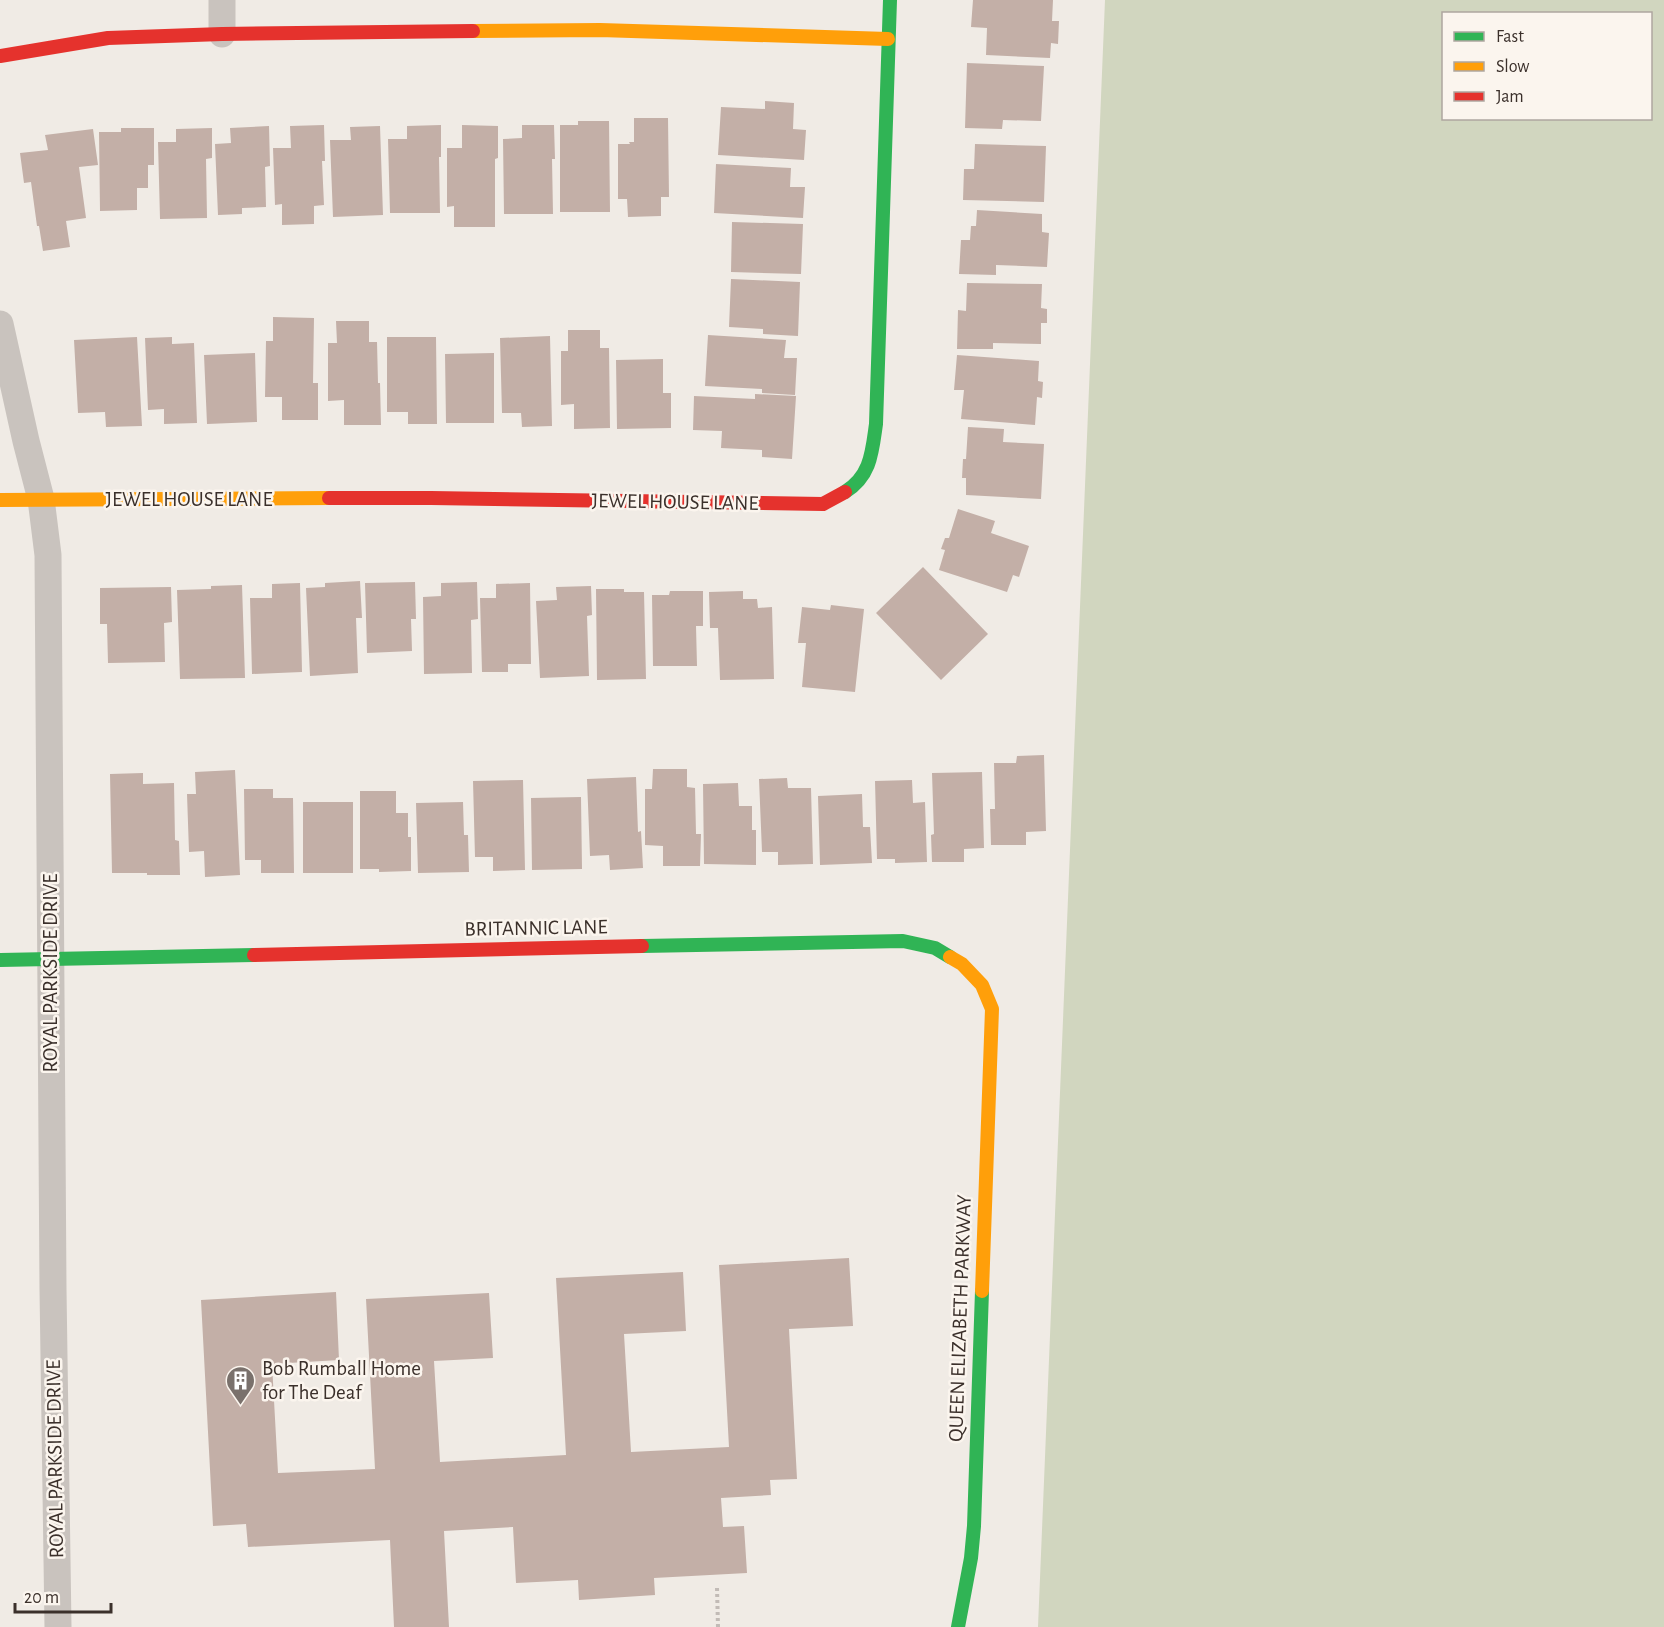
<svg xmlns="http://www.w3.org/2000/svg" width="1664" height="1627" viewBox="0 0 1664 1627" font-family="'Alegreya Sans',sans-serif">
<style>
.green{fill:#d1d6bf;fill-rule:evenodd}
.building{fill:#c3afa7}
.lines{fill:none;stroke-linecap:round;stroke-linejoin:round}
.path{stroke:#c2bbb6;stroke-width:4;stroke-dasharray:3 3;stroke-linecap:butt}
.street{stroke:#c9c3be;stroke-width:27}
.fast{stroke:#30b455;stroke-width:14}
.slow{stroke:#ff9f0a;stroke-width:14}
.jam{stroke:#e5322d;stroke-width:14}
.labels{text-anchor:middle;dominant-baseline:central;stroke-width:5;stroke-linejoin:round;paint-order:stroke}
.street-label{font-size:21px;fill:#3b302b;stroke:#fbf5ee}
.poi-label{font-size:21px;fill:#3b302b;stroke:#fbf5ee;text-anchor:start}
</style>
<rect width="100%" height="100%" fill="#f0ebe5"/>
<!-- green -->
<path class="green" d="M 1105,0 L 1664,0 L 1664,1627 L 1038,1627 ZM 1444,14 L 1650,14 L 1650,118 L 1444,118 Z"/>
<!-- building -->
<path class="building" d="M 973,0 L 1053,0 L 1052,21 L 1059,21 L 1058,44 L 1051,43 L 1050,58 L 986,55 L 987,28 L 971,27 Z
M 967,63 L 1044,66 L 1041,121 L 1003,120 L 1002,129 L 965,128 Z
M 765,101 L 794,103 L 793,129 L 806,130 L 804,160 L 718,155 L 721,107 L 765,109 Z
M 634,118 L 668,118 L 669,197 L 661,197 L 661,216 L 628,217 L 627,199 L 618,199 L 618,144 L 630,144 L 629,142 L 634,142 Z
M 578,121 L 609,121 L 610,212 L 560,212 L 560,125 L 578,125 Z
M 324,125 L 325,161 L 322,161 L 324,205 L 314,206 L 314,224 L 282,225 L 282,204 L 275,205 L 273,148 L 291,148 L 290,126 Z
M 441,125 L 441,157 L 439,157 L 440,213 L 390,213 L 388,139 L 407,139 L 407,126 Z
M 462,125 L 498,126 L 498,158 L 495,159 L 495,227 L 454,227 L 454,206 L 447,207 L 447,148 L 462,148 Z
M 522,125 L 554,125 L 555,159 L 552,159 L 553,214 L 504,214 L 503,139 L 522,138 Z
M 269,126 L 270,166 L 265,167 L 266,207 L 242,208 L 242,214 L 218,215 L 215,144 L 231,143 L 230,128 Z
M 380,126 L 383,215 L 333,217 L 330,140 L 351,140 L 350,127 Z
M 121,128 L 154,128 L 154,165 L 148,165 L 148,188 L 137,188 L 137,210 L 100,211 L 99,132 L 121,132 Z
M 212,128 L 212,158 L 206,159 L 207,218 L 160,219 L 158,142 L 176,142 L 176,129 Z
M 93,129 L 98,165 L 79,167 L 86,218 L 66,221 L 70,247 L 43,251 L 39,226 L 37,226 L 31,182 L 24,183 L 20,153 L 48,150 L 45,135 Z
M 975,144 L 1046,146 L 1044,202 L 963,200 L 964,169 L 974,169 Z
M 716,164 L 791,168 L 790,187 L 805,187 L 803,218 L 714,213 Z
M 977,210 L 1042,214 L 1042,232 L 1049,233 L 1047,267 L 996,265 L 996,275 L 959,274 L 961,240 L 970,240 L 971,226 L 976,226 Z
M 732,222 L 803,224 L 801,274 L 731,272 Z
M 731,279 L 800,282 L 798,336 L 763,334 L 763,329 L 729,327 Z
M 967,283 L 1042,284 L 1041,308 L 1047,309 L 1047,323 L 1041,323 L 1041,344 L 993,343 L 993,349 L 957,349 L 958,310 L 966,311 Z
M 273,317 L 314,318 L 313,383 L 318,383 L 318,420 L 282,420 L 282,397 L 265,397 L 266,341 L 273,341 Z
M 336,321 L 369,321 L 369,342 L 377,342 L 378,383 L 380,383 L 381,425 L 344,425 L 344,400 L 328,401 L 328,343 L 337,343 Z
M 568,330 L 600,330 L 600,348 L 609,348 L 610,428 L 574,429 L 574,404 L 561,405 L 561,351 L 568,351 Z
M 708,335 L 786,340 L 784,358 L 797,358 L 795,395 L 762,393 L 762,389 L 705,386 Z
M 550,336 L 552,426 L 522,427 L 521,413 L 502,413 L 500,338 Z
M 137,337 L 142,426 L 106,427 L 105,412 L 78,413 L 74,340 Z
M 172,337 L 172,344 L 194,343 L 197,423 L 164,424 L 164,409 L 148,410 L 145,338 Z
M 387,337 L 436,337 L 437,424 L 408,424 L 408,412 L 387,412 Z
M 255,353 L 257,422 L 207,424 L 204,355 Z
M 494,353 L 494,423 L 446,423 L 445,354 Z
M 957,355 L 1039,361 L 1038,381 L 1043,382 L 1042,398 L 1037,397 L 1035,425 L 961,419 L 964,390 L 954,390 Z
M 663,359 L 663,393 L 671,393 L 671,428 L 617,429 L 616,360 Z
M 755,394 L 796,396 L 792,459 L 762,457 L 762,450 L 721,448 L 722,431 L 693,430 L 694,396 L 755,399 Z
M 968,427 L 1004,429 L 1003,442 L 1044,444 L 1041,499 L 966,495 L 966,478 L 962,478 L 963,459 L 966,459 Z
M 958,509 L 995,521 L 991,533 L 1029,546 L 1019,577 L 1013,575 L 1007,592 L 939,570 L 945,550 L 941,549 L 945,538 L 949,538 Z
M 923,567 L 988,634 L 941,680 L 876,613 Z
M 360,581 L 362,618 L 356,618 L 358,673 L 310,676 L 306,588 L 325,587 L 325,583 Z
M 415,582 L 416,619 L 411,619 L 412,651 L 367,653 L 365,583 Z
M 477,582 L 478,619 L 471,620 L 472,673 L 424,674 L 423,597 L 441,596 L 441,583 Z
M 300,583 L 302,672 L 252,674 L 250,598 L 272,598 L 272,584 Z
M 530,583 L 531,664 L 508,664 L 508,672 L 482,672 L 480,598 L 496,598 L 496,584 Z
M 242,585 L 245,678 L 180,679 L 177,590 L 211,589 L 211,586 Z
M 591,586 L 592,615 L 587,616 L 589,676 L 540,678 L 536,601 L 557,600 L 556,587 Z
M 171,587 L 172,622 L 164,623 L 165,662 L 108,663 L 107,624 L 100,624 L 100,588 Z
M 596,589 L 624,589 L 624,592 L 644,592 L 646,679 L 597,680 Z
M 670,591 L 703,591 L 703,626 L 696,626 L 697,666 L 653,666 L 652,595 L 669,595 Z
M 743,591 L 743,599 L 757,599 L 758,608 L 772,607 L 774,679 L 720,680 L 718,628 L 710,628 L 709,592 Z
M 831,605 L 864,609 L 855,692 L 802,687 L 806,643 L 798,643 L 802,607 L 830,610 Z
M 1044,755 L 1046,831 L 1026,832 L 1026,845 L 991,845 L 990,809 L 995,809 L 994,763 L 1016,763 L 1017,756 Z
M 653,769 L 687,769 L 687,787 L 695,788 L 696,834 L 701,834 L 700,866 L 663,866 L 663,846 L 645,845 L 645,789 L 652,789 Z
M 235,770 L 240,875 L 205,877 L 204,851 L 189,852 L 187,794 L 196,794 L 195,772 Z
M 982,772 L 984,848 L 964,849 L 964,862 L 932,862 L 931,835 L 934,834 L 932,773 Z
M 143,773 L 143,784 L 174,783 L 175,840 L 179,841 L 180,875 L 147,875 L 147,873 L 112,873 L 110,774 Z
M 636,777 L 638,832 L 641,831 L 643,868 L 610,870 L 609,855 L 590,856 L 587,779 Z
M 787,778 L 788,788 L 811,788 L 813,864 L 778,865 L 778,852 L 762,852 L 759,779 Z
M 523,780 L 525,870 L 493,871 L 493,857 L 475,857 L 473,781 Z
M 912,780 L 913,803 L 925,802 L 927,862 L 895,863 L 895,859 L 877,859 L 875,781 Z
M 738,783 L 739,806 L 752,806 L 752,830 L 756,830 L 756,865 L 704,864 L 703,784 Z
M 244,789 L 273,789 L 273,798 L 293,798 L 294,873 L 261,873 L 261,860 L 245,860 Z
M 360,791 L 396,791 L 396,813 L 408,813 L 408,837 L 411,837 L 411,871 L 379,872 L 379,869 L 360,869 Z
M 862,794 L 863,827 L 870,827 L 872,863 L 820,865 L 818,796 Z
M 581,797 L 582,869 L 532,870 L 531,798 Z
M 303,802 L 353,802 L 353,873 L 303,873 Z
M 463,802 L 464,835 L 468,835 L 469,872 L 418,873 L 416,803 Z
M 849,1258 L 853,1326 L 789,1329 L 797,1479 L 770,1480 L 771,1495 L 721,1498 L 723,1527 L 744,1526 L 747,1573 L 654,1578 L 655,1595 L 579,1600 L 578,1580 L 516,1583 L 513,1527 L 444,1531 L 449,1627 L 394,1627 L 390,1540 L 248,1547 L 246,1524 L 213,1526 L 201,1300 L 336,1292 L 339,1360 L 272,1364 L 278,1473 L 375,1469 L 366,1299 L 489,1293 L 493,1358 L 434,1361 L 440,1462 L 566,1455 L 556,1278 L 683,1272 L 686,1331 L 624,1334 L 631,1452 L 729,1447 L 719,1265 Z"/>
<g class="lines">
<!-- path -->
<path class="path" d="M 717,1588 L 718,1627"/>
<!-- street -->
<path class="street" d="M 222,0 L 222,34
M 0,324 L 26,441 L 41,499 L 48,555 L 53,1289 L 58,1627"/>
<!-- fast -->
<path class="fast" d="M 845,492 C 871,476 872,452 876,424 L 890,0
M 642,946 L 903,941 L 935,948 L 950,957
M 0,960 L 254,955
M 958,1627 L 971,1558 L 974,1526 L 982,1291"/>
<!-- slow -->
<path class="slow" d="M 473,31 L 600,30 L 888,39
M 0,500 L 329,498
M 950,957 L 962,964 L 982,985 L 992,1009 L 982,1291"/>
<!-- jam -->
<path class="jam" d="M 0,56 L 108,38 L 222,34 L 473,31
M 329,498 L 431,498 L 823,504 L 845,492
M 254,955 L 642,946"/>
</g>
<!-- icons -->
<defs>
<symbol id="building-pin" viewBox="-11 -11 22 30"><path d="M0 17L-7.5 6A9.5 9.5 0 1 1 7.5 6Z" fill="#7a716c" stroke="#fbf5ee"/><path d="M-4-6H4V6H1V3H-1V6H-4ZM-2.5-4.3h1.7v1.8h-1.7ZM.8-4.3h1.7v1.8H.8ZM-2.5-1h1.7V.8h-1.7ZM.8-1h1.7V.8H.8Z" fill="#fff"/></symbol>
</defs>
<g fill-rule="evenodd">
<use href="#building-pin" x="224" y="1364" width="33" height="45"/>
</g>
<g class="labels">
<!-- street labels -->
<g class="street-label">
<text x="189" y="499">JEWEL HOUSE LANE</text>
<text transform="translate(675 502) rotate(1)">JEWEL HOUSE LANE</text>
<text transform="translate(536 928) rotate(-1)">BRITANNIC LANE</text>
<text transform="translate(50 973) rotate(-90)">ROYAL PARKSIDE DRIVE</text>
<text transform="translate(960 1318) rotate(-88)">QUEEN ELIZABETH PARKWAY</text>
<text transform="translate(55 1459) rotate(-91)">ROYAL PARKSIDE DRIVE</text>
</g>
<!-- poi labels -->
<g class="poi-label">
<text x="262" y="1368">Bob Rumball Home<tspan x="262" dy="24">for The Deaf</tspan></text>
</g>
</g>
<!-- legend -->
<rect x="1442" y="12" width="210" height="108" fill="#fbf5ee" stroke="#aea6a0" stroke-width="1.5"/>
<rect x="1454" y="32" width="30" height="9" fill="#30b455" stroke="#aea6a0" stroke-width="1.5"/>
<text x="1496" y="42" font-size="18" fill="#3b302b">Fast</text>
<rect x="1454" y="62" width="30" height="9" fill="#ff9f0a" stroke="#aea6a0" stroke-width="1.5"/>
<text x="1496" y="72" font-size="18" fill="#3b302b">Slow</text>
<rect x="1454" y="92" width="30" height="9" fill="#e5322d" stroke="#aea6a0" stroke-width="1.5"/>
<text x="1496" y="102" font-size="18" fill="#3b302b">Jam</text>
<!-- scale -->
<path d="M15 1603v9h96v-9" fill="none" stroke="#3b302b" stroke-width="3"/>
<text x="24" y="1603" font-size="18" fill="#3b302b" stroke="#fbf5ee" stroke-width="4.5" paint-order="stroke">20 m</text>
</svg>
